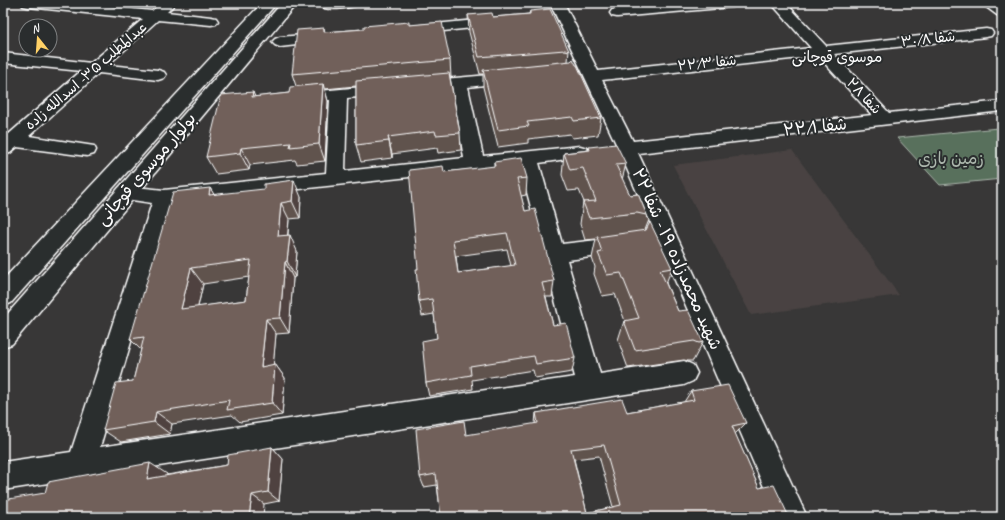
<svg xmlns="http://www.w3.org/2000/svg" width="1005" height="520" viewBox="0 0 1005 520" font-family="Caveat,'Playpen Sans Arabic',sans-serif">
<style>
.built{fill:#494342}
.green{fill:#586f5b;stroke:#acb7ad}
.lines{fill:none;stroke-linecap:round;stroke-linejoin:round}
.minor-casing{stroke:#fff;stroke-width:3}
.tertiary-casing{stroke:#fff;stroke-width:3}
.minor{fill:#2a2d2e;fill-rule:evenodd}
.tertiary{fill:#2a2d2e;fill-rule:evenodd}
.wall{fill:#61534d;stroke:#fff;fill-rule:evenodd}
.shaded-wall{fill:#4f433f;stroke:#fff}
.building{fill:#71605a;stroke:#fff;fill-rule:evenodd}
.labels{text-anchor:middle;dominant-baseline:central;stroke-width:4;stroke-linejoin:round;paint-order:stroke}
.far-street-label{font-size:14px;fill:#fff;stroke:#2a2d2e}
.far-neighbourhood-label{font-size:15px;fill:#fff;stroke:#2a2d2e}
.street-label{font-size:17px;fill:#fff;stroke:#2a2d2e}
.park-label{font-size:17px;fill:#acb7ad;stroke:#2a2d2e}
</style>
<rect width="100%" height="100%" fill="#383737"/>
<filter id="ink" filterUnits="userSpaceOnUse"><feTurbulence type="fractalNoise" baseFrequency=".025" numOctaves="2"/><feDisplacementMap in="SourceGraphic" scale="8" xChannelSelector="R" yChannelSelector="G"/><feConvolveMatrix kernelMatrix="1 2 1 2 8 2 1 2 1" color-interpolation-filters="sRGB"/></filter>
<g filter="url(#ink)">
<!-- built -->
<path class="built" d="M 792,150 L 899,295 L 751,315 L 673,165 Z"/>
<!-- green -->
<path class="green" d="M 998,128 L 1002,132 L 1002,179 L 940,185 L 897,138 Z"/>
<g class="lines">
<defs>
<path id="minor" d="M 21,3 L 71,3 L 152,11 L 161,3 L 176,3 L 167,12 L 211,17 L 216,18 L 218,21 L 216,24 L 211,25 L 158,20 L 108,65 L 158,70 L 164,72 L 166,75 L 164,78 L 158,80 L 99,73 L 29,136 L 94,146 L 96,150 L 94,154 L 87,156 L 17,147 L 10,153 L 3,155 L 3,133 L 9,134 L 81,71 L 3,63 L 3,53 L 91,63 L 143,19 L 28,7 L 23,6 Z
M 323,3 L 357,3 L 355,6 C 346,8 333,10 324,8 L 322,5 Z
M 550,3 L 564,3 L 598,71 L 811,48 L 771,3 L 786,3 L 826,46 L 986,29 L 991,30 L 993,33 L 991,36 L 986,37 L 834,54 L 889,113 L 1002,101 L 1002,111 L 638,153 L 807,517 L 777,517 L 618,148 ZM 818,56 L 872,115 L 633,141 L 602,80 Z
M 684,3 L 739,3 L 737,6 L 732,7 L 617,17 L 612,16 L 610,13 L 612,10 L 617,9 Z
M 981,3 L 998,3 L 1002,6 L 1002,16 L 997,15 Z
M 498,18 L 503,19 L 505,22 L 503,25 L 413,34 L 408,33 L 406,30 L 408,27 L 413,26 Z
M 325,33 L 330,35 L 333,38 L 330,41 L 280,47 L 275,45 L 272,42 L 275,39 L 280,37 Z
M 512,73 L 518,75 L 520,78 L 518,81 L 468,87 L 483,156 L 580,146 L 587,148 L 589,152 L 587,156 L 539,163 L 562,244 L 624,237 L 632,239 L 635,245 L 632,251 L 624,253 L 567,260 L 600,374 L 684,361 L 693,365 L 697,373 L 693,381 L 684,385 L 3,490 L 3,462 L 71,452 L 152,203 L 119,198 L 116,193 L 119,188 L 126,186 L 164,190 L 326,173 L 330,100 L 297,103 L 291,102 L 289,98 L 291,94 L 297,93 L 385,85 L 391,86 L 393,90 L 391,94 L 385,95 L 347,98 L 345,171 L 464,158 L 452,88 L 421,91 L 415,90 L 413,86 L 415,82 L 421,81 ZM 520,165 L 575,377 L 100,447 L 172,203 Z"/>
<path id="tertiary" d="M 262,3 L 277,3 L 11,303 L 3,306 L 3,280 Z
M 282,3 L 297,3 L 12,344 L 3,347 L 3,319 Z"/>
</defs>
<!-- minor casing -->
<use href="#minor" class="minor-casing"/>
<!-- tertiary casing -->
<use href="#tertiary" class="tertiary-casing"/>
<!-- minor -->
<use href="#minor" class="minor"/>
<!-- tertiary -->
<use href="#tertiary" class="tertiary"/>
</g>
<!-- wall -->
<path class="wall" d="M 530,11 L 569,51 L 568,61 L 601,118 L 598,135 L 572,138 L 570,134 L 528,139 L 528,143 L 498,147 L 483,87 L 483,74 L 480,74 L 469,32 L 468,15 L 493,17 L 529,14 Z
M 410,25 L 450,60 L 451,77 L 450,77 L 460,133 L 461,150 L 438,153 L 437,148 L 392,154 L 392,158 L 361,162 L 356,145 L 356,86 L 325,89 L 328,101 L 325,161 L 297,164 L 295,160 L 250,165 L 249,170 L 216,174 L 206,157 L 255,97 L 289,93 L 296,86 L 292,74 L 324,28 L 325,32 Z
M 589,147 L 626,164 L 622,180 L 630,195 L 638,194 L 649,220 L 645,230 L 672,268 L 666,283 L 678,311 L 703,342 L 693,361 L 688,361 L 684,360 L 628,368 L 618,340 L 624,321 L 625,321 L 615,294 L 602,296 L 594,274 L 595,267 L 592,258 L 596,239 L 585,240 L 580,224 L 583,202 L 584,202 L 579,190 L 568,191 L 562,175 L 564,153 L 588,150 Z
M 494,162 L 527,178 L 526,195 L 521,196 L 525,211 L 554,281 L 552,297 L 546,297 L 553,325 L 575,358 L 572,372 L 535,378 L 533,370 L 472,380 L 473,389 L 429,396 L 426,383 L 437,338 L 434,314 L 422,316 L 419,301 L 418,269 L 444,172 L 494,167 ZM 507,249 L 511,266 L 458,273 L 456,256 Z
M 210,188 L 214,195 L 301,197 L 300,218 L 289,219 L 288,235 L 297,251 L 295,277 L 293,278 L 289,333 L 276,334 L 273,365 L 275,364 L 285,378 L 282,415 L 240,422 L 232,415 L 172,424 L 170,434 L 121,442 L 103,430 L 133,381 L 141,350 L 130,339 ZM 249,277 L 246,300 L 198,307 L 203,284 Z
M 691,391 L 746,423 L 735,434 L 759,488 L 789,517 L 441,517 L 437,485 L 424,487 L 420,477 L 535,424 L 536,413 L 627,412 L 684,402 ZM 599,456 L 613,507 L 587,513 L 574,459 Z
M 272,447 L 283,459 L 279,501 L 264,504 L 3,517 L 167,474 L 167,475 L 227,465 Z"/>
<!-- shaded-wall -->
<path class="shaded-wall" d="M 323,84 L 328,101 L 325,161 L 319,144 Z
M 253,92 L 260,109 L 252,97 Z
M 388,137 L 392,154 L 392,158 L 389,141 Z
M 241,148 L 250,165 L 249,170 L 240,153 Z
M 294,180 L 301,197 L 300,218 L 292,201 Z
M 210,188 L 220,204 L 209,195 Z
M 281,203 L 289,219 L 286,252 L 278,236 Z
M 290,235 L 297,251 L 295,277 L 287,261 Z
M 285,262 L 293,278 L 289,333 L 280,318 Z
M 191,268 L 203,284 L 194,324 L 181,309 Z
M 266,319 L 276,334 L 272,380 L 261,367 Z
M 275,364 L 285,378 L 282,415 L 272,403 Z
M 156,412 L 172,424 L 170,434 L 154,422 Z
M 272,447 L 283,459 L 279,501 L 268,492 Z
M 150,463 L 167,474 L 164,489 L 147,479 Z
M 252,495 L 264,504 L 263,517 L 249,517 Z"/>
<!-- building -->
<path class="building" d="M 550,9 L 569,51 L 565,50 L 479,57 L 468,15 L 492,13 L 493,17 L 530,14 L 530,11 Z
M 409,22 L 409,25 L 442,22 L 450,60 L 292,74 L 297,30 L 324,28 L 324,32 L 364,29 L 364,26 Z
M 573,59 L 576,65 L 577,65 L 601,118 L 574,121 L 572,117 L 527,122 L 529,126 L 498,130 L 483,70 L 571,61 Z
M 449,73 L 460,133 L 436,135 L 435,131 L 388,137 L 389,141 L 356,145 L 356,81 Z
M 323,84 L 319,144 L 290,147 L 291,143 L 241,148 L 240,153 L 206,157 L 221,95 L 253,92 L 252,97 L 289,93 L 290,87 Z
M 616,144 L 626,164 L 616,165 L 630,195 L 638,194 L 649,220 L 646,215 L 637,213 L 589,218 L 583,202 L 596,201 L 583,168 L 570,170 L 564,153 L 590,150 L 589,147 Z
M 521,158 L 527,178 L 517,179 L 525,211 L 535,209 L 554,281 L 542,283 L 553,325 L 566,323 L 575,358 L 536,364 L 534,356 L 470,366 L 471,375 L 426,383 L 422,341 L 437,338 L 432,299 L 419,301 L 416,269 L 418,269 L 409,170 L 443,166 L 444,172 L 495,166 L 494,162 ZM 507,233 L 515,265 L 458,273 L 453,240 Z
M 294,180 L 292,201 L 281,203 L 278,236 L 290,235 L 287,261 L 285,262 L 280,318 L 266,319 L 261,367 L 275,364 L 272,403 L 227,410 L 229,400 L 156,412 L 154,422 L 103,430 L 116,383 L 133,381 L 144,337 L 130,339 L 173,192 L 210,188 L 209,195 L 264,189 L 264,184 ZM 251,260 L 246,300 L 181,309 L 191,268 Z
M 650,222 L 672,268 L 660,270 L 678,311 L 688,310 L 703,342 L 699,343 L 694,341 L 635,350 L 624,321 L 639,318 L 621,273 L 607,275 L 598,253 L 602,252 L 597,237 L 646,230 Z
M 728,385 L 746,423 L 732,426 L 759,488 L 774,485 L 789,517 L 441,517 L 436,474 L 420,477 L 416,429 L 464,421 L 466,435 L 538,423 L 536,413 L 622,399 L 627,412 L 694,400 L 691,391 ZM 604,445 L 621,505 L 587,513 L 571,449 Z
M 272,447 L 268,492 L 252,495 L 249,517 L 3,517 L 3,500 L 45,493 L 48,482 L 150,463 L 147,479 L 227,465 L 228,455 Z"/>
</g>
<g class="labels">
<!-- far-street labels -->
<g class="far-street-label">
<text transform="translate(928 39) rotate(-6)">شفا ۳۰/۸</text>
<text transform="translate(707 63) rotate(-6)">شفا ۲۲/۳</text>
<text transform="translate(86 76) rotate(-41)">عبدالمطلب ۳۵- اسدالله زاده</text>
<text transform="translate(864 96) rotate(47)">شفا ۲۸</text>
</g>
<!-- far-neighbourhood labels -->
<g class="far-neighbourhood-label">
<text x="837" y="57">موسوی قوچانی</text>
</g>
<!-- street labels -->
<g class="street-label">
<text transform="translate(815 127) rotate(-6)">۲۲/۱ شفا</text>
<text transform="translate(146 169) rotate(-49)">بولوار موسوی قوچانی</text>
<text transform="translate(677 259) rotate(66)">شهید محمدزاده ۱۹ - شفا ۲۲</text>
</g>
<!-- park labels -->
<g class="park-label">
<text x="951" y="158">زمین بازی</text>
</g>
</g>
<!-- margin -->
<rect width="1005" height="520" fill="none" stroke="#2a2d2e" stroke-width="16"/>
<rect x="8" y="8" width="989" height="504" fill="none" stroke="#fff" stroke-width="1.5" filter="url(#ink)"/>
<!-- north arrow -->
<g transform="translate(38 38) rotate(343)"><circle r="19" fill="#2a2d2e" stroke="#7f8182"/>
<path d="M0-3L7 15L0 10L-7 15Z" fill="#ffd166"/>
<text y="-6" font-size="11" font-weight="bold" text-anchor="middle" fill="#ffffff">N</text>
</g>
</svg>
